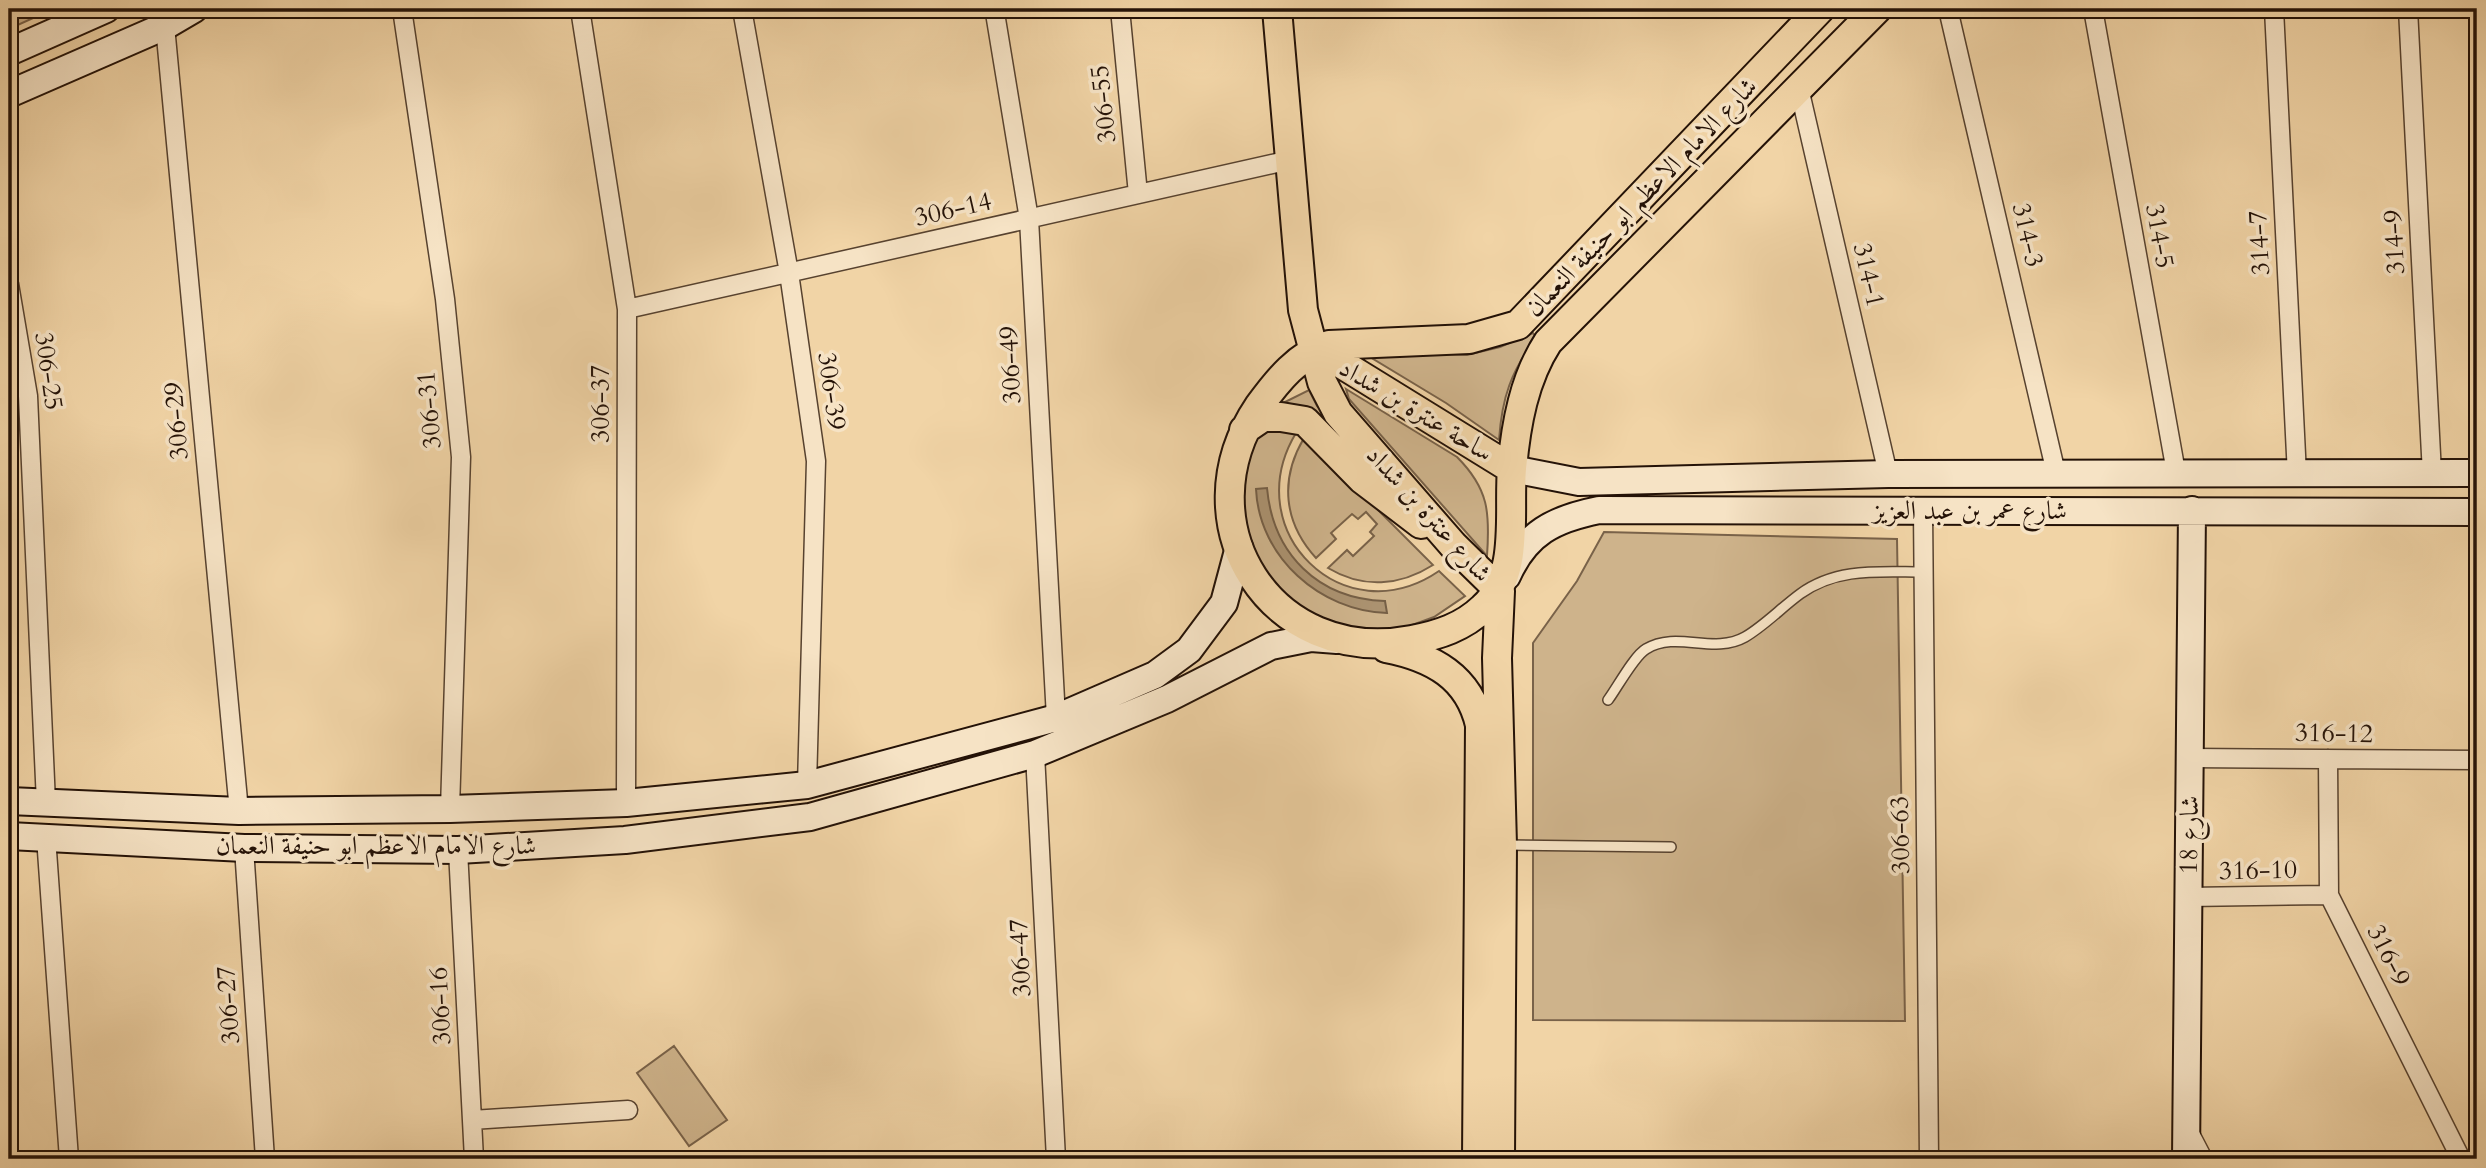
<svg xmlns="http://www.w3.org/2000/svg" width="2486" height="1168" viewBox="0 0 2486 1168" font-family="Cardo,Amiri,serif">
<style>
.green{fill:#ceb38b;stroke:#796249;stroke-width:2}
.water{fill:#ab9270;stroke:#755f46;stroke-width:2}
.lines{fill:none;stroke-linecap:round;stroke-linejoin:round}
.lane-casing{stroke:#57422f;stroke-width:12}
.street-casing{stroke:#57422f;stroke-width:21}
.secondary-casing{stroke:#241207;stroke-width:30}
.primary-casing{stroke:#241207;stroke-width:32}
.lane{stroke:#f6e3c5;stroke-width:9}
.street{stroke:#f6e3c5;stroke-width:18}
.secondary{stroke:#f6e3c5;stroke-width:26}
.primary{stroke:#f1d4a6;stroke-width:28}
.labels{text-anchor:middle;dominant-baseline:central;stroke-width:7;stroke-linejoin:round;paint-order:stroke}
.street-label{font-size:26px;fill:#241207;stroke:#f6e3c5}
</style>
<rect width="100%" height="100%" fill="#f1d4a6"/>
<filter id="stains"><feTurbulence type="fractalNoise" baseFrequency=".00286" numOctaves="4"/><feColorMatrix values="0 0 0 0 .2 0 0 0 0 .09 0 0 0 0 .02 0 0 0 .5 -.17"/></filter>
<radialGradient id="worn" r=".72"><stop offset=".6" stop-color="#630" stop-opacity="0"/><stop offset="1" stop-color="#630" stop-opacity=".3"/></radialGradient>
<!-- green -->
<path class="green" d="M 9,9 L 53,9 L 9,29 Z
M 1533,333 L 1536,337 C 1511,373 1502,396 1499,440 L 1446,403 L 1370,357 L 1381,351 L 1467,355 L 1500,347 Z
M 1346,389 L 1457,457 C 1489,489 1490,513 1487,556 L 1349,399 Z
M 1309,390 L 1317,406 L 1399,498 L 1281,404 Z
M 1268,423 L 1296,433 C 1237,531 1344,636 1439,571 L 1465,596 L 1434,617 L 1404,628 L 1374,631 L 1323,622 L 1286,600 L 1252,558 L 1238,474 L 1245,447 Z
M 1304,438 L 1323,455 L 1433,565 C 1400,586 1363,589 1328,568 L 1347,550 L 1353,556 L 1374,536 L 1370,532 L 1377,524 L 1366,512 L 1358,519 L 1352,514 L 1331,533 L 1336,539 L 1316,558 C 1284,523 1279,480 1304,438 Z
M 1604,532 L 1897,539 L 1905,1021 L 1533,1020 L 1533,643 L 1577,581 Z
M 674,1046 L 727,1120 L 689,1146 L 637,1073 Z"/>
<!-- water -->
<path class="water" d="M 1267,488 C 1273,554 1318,599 1385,601 L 1387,613 C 1320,611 1259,557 1256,489 Z"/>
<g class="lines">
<defs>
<path id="lane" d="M 1608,700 C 1617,688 1634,656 1646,649 C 1677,630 1713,655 1745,637 C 1764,626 1781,608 1800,594 C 1837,567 1880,572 1923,572
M 1505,845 L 1671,847"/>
<path id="street" d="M 402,9 L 445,299 L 461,457 L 450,809
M 580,9 L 627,309 L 626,803
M 742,9 L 789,273 L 816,461 L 807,785
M 1120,9 L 1138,194
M 1948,9 L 2056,473
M 2093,9 L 2176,472
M 2274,9 L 2297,475
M 2408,9 L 2432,474
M 995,13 L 1029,219 L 1056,718
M 165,26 L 239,811
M 1799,88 L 1888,474
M 9,284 L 28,396 L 46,803
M 627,309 L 1290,160
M 1923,510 L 1929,1159
M 1035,754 L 1056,1159
M 2190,758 L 2477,760
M 2328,759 L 2329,895 L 2461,1159
M 46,837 L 69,1159
M 244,848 L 265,1159
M 458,850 L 474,1159
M 2188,897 L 2329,895
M 472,1120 L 628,1110
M 2189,1132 L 2203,1159"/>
<path id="secondary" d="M 9,52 L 106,9
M 9,94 L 165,26 L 194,9
M 1512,469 L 1579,482 L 1888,474 L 2477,473
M 1507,576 C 1526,533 1554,519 1599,510 L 2477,512
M 9,801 L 239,811 L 450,809 L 626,803 L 807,785 L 1056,718 L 1155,675 L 1189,650 L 1224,603 L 1239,547
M 9,836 L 244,848 L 458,850 L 625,840 L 810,817 L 1035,754 L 1167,699 L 1271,646 L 1311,638 L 1337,640
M 2186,1159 L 2192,510"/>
<path id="primary" d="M 1277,9 L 1303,310 L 1322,382 L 1338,413 L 1453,545 L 1500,591 L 1497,658 L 1502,845 L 1500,1159
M 1820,9 L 1518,325 L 1469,339 L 1329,345 C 1298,355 1278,380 1259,406 C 1180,523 1271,667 1412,640 C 1439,635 1463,627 1483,608 C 1521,574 1508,514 1512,468 C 1516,424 1524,379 1548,342 L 1877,9
M 1313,350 L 1337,361 L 1512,469
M 1244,430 L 1263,417 L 1281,417 L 1305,421 L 1362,479 L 1421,524
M 1386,648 C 1433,657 1469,677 1480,725 L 1477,1159"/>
</defs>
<!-- lane casing -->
<use href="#lane" class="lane-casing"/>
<!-- street casing -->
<use href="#street" class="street-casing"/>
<!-- secondary casing -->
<use href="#secondary" class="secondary-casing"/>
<!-- primary casing -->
<use href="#primary" class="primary-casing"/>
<!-- lane -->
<use href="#lane" class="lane"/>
<!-- street -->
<use href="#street" class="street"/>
<!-- secondary -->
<use href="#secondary" class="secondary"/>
<!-- primary -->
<use href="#primary" class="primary"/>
</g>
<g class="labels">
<!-- street labels -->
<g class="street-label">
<text transform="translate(1103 104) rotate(-96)">306-55</text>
<text transform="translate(1641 197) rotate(-46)">شارع الامام الاعظم ابو حنيفة النعمان</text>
<text transform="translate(953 209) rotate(-13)">306-14</text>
<text transform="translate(2028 235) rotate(77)">314-3</text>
<text transform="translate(2160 236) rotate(80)">314-5</text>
<text transform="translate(2394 242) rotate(-93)">314-9</text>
<text transform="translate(2259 243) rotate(-93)">314-7</text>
<text transform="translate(1869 275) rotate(77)">314-1</text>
<text transform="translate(1010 365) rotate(-93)">306-49</text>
<text transform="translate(49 371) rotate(82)">306-25</text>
<text transform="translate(832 391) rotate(82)">306-39</text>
<text transform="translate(600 404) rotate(-90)">306-37</text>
<text transform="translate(429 410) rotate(-95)">306-31</text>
<text transform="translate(1416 410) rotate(31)">ساحة عنترة بن شداد</text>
<text transform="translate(176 421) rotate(-95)">306-29</text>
<text x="1970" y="510">شارع عمر بن عبد العزيز</text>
<text transform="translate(1429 514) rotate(48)">شارع عنترة بن شداد</text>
<text transform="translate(2334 733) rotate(1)">316-12</text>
<text transform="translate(1900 835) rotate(-91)">306-63</text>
<text transform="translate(2189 835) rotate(-89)">شارع 18</text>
<text x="376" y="845">شارع الامام الاعظم ابو حنيفة النعمان</text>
<text transform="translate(2258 870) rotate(-1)">316-10</text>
<text transform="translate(2389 955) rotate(63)">316-9</text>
<text transform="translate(1020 958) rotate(-93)">306-47</text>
<text transform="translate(228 1005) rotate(-94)">306-27</text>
<text transform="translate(440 1006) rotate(-93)">306-16</text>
</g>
</g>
<!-- margin -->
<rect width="2486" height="1168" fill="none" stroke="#f1d4a6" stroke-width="35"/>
<rect x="10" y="10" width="2465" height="1147" fill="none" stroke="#241207" stroke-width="3.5"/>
<rect x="18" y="18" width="2451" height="1133" fill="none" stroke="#241207" stroke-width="2"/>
<rect width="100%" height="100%" filter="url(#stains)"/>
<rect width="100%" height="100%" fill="url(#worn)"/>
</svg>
